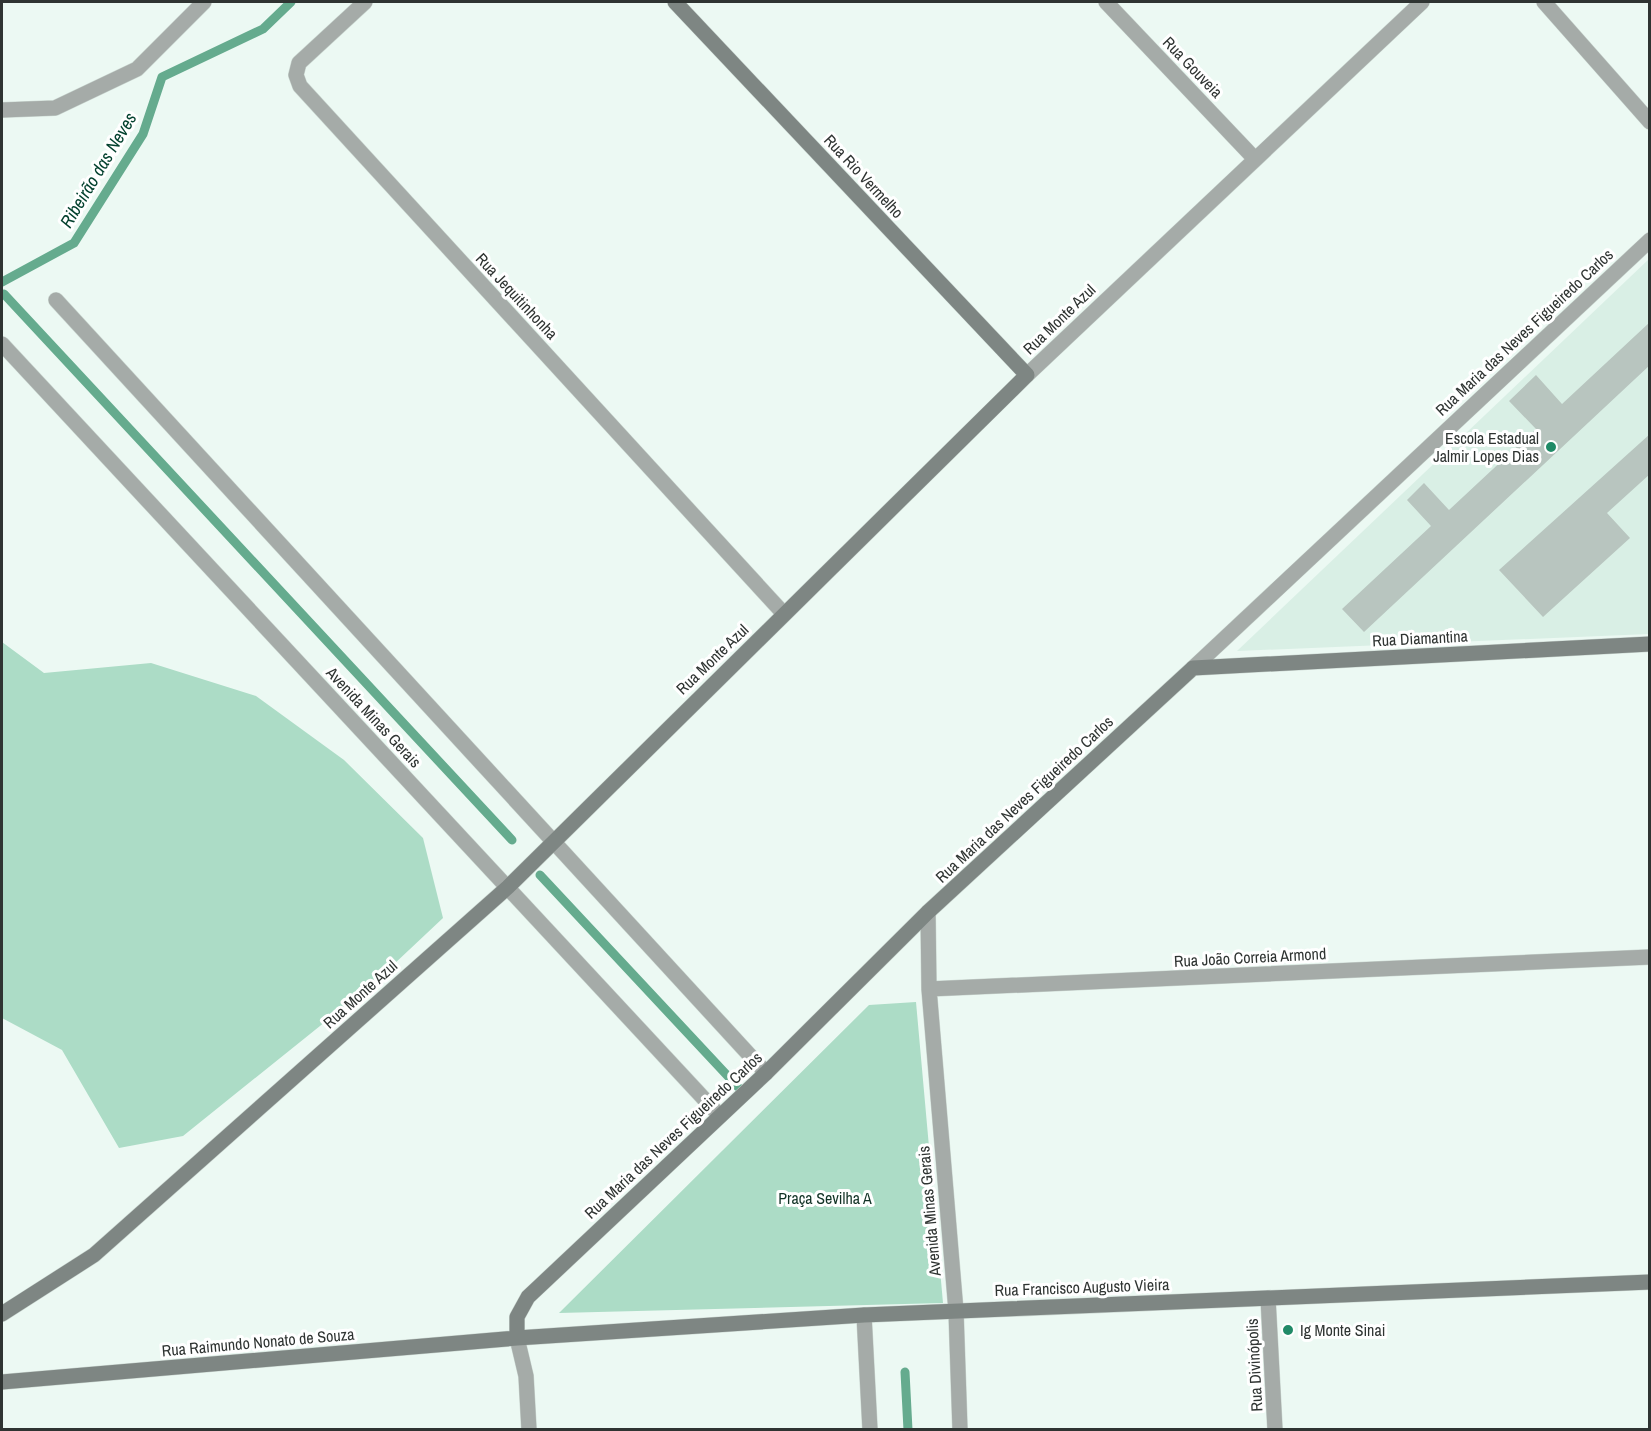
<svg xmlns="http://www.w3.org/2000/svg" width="1651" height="1431" viewBox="0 0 1651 1431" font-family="'Archivo Narrow',sans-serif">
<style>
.built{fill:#d9efe5}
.green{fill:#acdcc6}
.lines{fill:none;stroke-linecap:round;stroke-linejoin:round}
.stream{stroke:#65ab8e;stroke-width:9}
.building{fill:#b8c5bf}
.street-casing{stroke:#cad6d0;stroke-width:16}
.secondary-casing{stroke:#cad6d0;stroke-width:16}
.street{stroke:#a5aba8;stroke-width:15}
.secondary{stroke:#7e8683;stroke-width:15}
.poi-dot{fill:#208a67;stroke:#fff;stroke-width:2}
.labels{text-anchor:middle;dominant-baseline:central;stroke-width:6;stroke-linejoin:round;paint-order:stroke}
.street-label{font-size:16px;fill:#2f3432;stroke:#fff}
.poi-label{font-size:16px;fill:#2f3432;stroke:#fff;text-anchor:end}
.park-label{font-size:16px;fill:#113225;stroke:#fff}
.water-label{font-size:18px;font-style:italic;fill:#04422f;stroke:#fff}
</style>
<rect width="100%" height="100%" fill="#ecf9f3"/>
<!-- built -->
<path class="built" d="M 1649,259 L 1649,634 L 1237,651 Z"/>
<!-- green -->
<path class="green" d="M 2,642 L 44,673 L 151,663 L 256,696 L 344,760 L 423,838 L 443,918 L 376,981 L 183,1136 L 119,1148 L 62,1050 L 2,1018 Z
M 916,1002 L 943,1303 L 559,1313 L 869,1005 Z"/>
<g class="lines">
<!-- stream -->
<path class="stream" d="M 2,282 L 74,243 L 143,134 L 162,77 L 263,29 L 291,2
M 4,294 L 512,840
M 540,875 L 738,1087
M 905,1372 L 908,1430"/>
</g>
<!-- building -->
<path class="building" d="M 1650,322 L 1650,365 L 1364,632 L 1342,609 L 1431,526 L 1407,500 L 1424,483 L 1449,510 L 1536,429 L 1509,401 L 1536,375 L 1562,404 Z
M 1650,434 L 1650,474 L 1607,513 L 1630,538 L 1543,617 L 1499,570 Z"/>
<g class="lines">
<defs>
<path id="street" d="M 365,2 L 299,63 L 296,75 L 300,86 L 784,614
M 1106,2 L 1254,158
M 1544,2 L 1650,122
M 2,110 L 55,108 L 137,69 L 204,2
M 56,300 L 766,1073
M 2,344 L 720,1116
M 1027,375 L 1422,2
M 1193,668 L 1650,240
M 928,912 L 929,989 L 1650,957
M 929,989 L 956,1311 L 960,1430
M 1268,1298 L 1275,1430
M 864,1315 L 870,1430
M 517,1338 L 526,1376 L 529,1430"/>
<path id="secondary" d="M 2,1314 L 94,1255 L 508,887 L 1027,375 L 675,2
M 517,1338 L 517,1317 L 528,1297 L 766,1073 L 928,912 L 1193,668 L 1650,644
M 2,1382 L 517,1338 L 864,1315 L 1650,1282"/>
</defs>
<!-- street casing -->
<use href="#street" class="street-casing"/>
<!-- secondary casing -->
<use href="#secondary" class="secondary-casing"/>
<!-- street -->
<use href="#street" class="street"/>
<!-- secondary -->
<use href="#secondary" class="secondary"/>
</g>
<!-- markers -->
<g class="poi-dot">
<circle cx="1551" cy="447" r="6"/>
<circle cx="1288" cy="1330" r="6"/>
</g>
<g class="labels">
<!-- street labels -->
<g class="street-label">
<text transform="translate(1193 67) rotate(46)">Rua Gouveia</text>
<text transform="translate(864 176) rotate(47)">Rua Rio Vermelho</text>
<text transform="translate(517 296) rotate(47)">Rua Jequitinhonha</text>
<text transform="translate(1059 319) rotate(-44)">Rua Monte Azul</text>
<text transform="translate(1524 332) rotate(-43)">Rua Maria das Neves Figueiredo Carlos</text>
<text transform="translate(1420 638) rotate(-3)">Rua Diamantina</text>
<text transform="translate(712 659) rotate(-44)">Rua Monte Azul</text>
<text transform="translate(374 717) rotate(47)">Avenida Minas Gerais</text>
<text transform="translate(1024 799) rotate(-43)">Rua Maria das Neves Figueiredo Carlos</text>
<text transform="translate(1250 957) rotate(-3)">Rua João Correia Armond</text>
<text transform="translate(360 994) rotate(-42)">Rua Monte Azul</text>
<text transform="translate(673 1135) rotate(-43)">Rua Maria das Neves Figueiredo Carlos</text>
<text transform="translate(929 1211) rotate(-95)">Avenida Minas Gerais</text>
<text transform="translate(1082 1287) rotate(-2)">Rua Francisco Augusto Vieira</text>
<text transform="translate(258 1342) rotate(-5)">Rua Raimundo Nonato de Souza</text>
<text transform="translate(1254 1365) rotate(-93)">Rua Divinópolis</text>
</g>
<!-- poi labels -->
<g class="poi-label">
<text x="1539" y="438">Escola Estadual<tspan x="1539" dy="18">Jalmir Lopes Dias</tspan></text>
<text x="1300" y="1330" text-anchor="start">Ig Monte Sinai</text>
</g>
<!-- park labels -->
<g class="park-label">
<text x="825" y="1198">Praça Sevilha A</text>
</g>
<!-- water labels -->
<g class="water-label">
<text transform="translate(98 170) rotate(-59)">Ribeirão das Neves</text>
</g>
</g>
<!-- border -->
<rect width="1651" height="1431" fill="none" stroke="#2f3432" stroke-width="6"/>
</svg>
